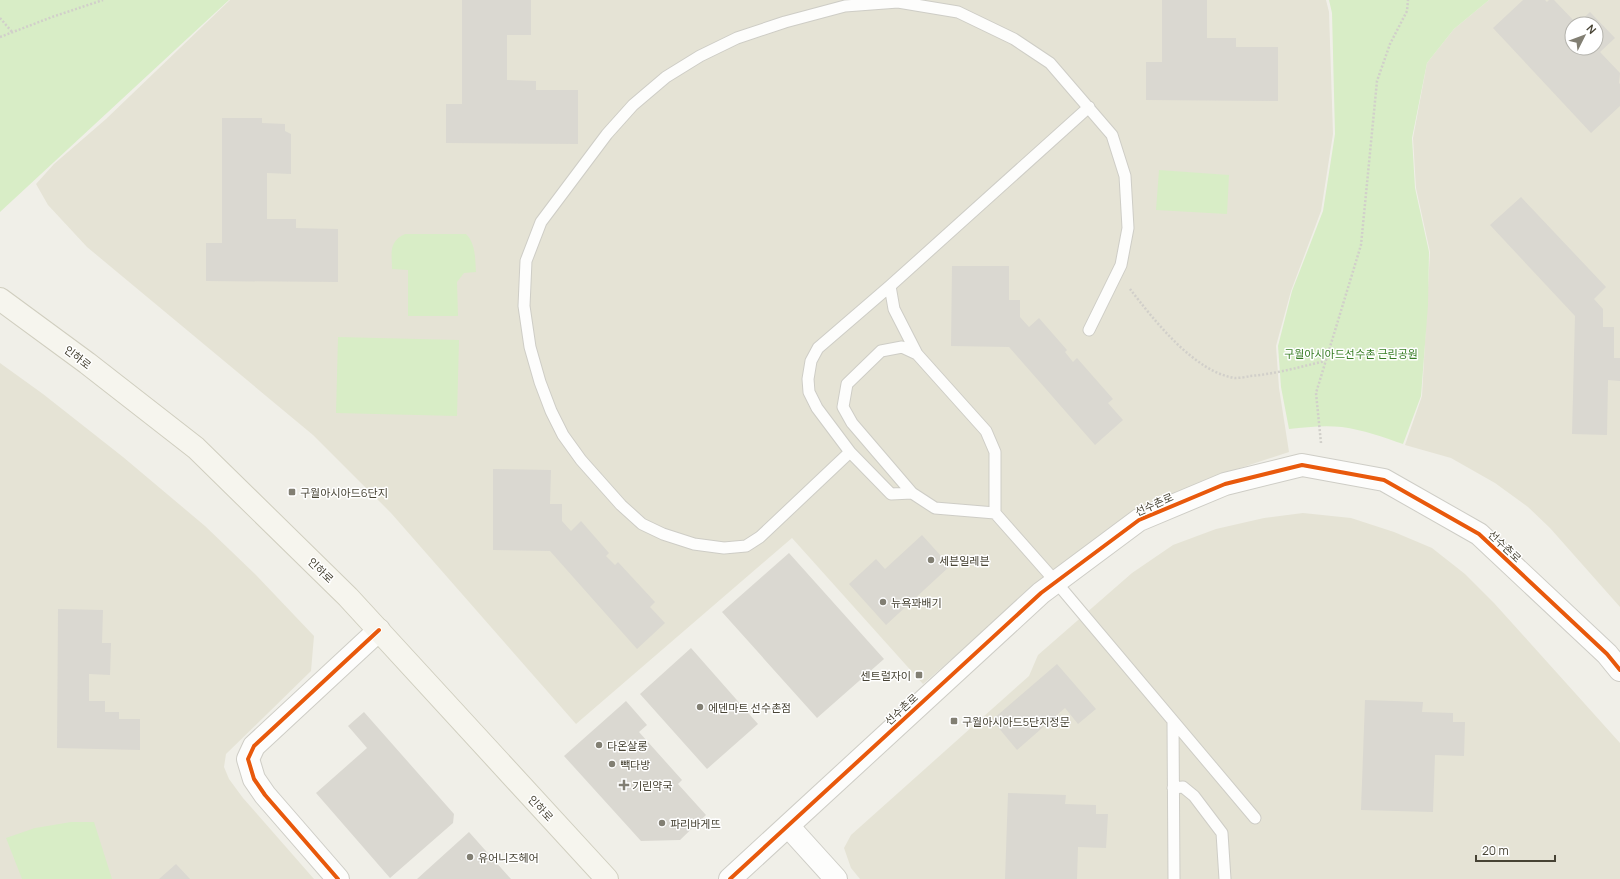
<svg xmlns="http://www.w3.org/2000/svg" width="1620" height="879" viewBox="0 0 1620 879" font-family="Manrope,'Noto Sans KR',sans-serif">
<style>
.residential{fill:#e5e3d5;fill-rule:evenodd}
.green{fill:#d8edc6}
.building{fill:#dad8d1;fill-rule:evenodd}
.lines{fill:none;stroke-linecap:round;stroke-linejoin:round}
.lane-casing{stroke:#cecdc6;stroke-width:13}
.street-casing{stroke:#cecdc6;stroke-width:24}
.secondary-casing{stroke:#d0cebf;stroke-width:24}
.path{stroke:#d1cfca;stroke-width:2.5;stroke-dasharray:2 2;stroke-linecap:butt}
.lane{stroke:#fdfdfc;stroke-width:11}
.street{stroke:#fdfdfc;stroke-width:22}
.secondary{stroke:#f6f5ee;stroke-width:22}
.cycleway-casing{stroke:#fff;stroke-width:6}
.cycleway{stroke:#e8590c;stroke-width:4}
.poi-dot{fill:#827f73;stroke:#fff;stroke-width:1.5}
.labels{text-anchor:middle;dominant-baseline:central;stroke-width:3;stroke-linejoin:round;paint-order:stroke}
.park-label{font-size:11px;fill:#377d24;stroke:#fff}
.street-label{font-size:11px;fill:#474334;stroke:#fff}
.poi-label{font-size:11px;fill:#474334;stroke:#fff;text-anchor:start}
</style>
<rect width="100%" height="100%" fill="#f0efe8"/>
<!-- residential -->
<path class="residential" d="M 230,0 L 1326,0 L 1329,12 L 1333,134 L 1321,211 L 1291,291 L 1276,346 L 1279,388 L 1289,452 L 1222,474 L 1031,590 L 923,684 L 792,538 L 576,724 L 391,513 L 313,435 L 87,247 L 48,205 L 36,184 L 54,164 L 106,119 Z
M 1489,0 L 1620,0 L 1620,607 L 1550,528 L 1528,507 L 1495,483 L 1451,458 L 1405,445 L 1422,396 L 1430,252 L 1416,188 L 1413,138 L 1427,63 L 1454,29 ZM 1572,24 L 1596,24 L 1596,48 L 1572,48 Z
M 0,363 L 43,394 L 123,457 L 205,526 L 256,575 L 314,636 L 311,671 L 226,754 L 224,767 L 229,779 L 243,798 L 314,879 L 0,879 Z
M 1303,513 L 1351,518 L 1394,532 L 1432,548 L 1465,574 L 1494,603 L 1620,743 L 1620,879 L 860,879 L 851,868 L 844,848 L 851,835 L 1029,676 L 1038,655 L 1132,573 L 1173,545 L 1216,529 L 1264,518 Z"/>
<!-- green -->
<path class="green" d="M 0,0 L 229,0 L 0,212 Z
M 1329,0 L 1489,0 L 1454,29 L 1427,63 L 1412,138 L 1415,188 L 1429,252 L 1428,305 L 1421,396 L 1403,444 C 1383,437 1363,430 1342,427 C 1324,425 1307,427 1289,429 L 1281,387 L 1278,346 L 1292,291 L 1323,211 L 1335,134 L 1332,13 Z
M 1159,170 L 1229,175 L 1227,214 L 1156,210 Z
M 405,234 L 466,234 C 476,244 475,259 476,272 L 464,273 L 457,282 L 458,316 L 408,316 L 408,270 L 392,269 C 392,253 388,242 405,234 Z
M 338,337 L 459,340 L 457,416 L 336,413 Z
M 71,822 L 94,822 L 112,879 L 22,879 L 6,838 L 35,828 Z"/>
<!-- building -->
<path class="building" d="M 462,0 L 531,0 L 531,35 L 507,35 L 507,80 L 536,81 L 536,90 L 578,90 L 578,144 L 446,143 L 446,104 L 462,104 Z
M 1162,0 L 1207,0 L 1207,38 L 1236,38 L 1236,47 L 1278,47 L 1278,101 L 1146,100 L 1146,62 L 1162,62 Z
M 1523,0 L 1545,0 L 1547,2 L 1549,0 L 1554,0 L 1577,24 L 1590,12 L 1615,38 L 1600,52 L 1620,73 L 1619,83 L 1620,84 L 1620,106 L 1591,133 L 1493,28 ZM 1572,24 L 1596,24 L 1596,48 L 1572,48 Z
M 222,118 L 262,118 L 262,123 L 285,124 L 285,131 L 291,134 L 291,174 L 267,173 L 267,219 L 296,219 L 296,228 L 338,229 L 338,282 L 206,281 L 206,243 L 222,243 Z
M 1521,197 L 1606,287 L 1594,299 L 1603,309 L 1603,327 L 1614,327 L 1614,358 L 1620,358 L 1620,381 L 1608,380 L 1607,435 L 1572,434 L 1575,316 L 1490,225 Z
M 952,266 L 1009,266 L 1009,300 L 1020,300 L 1020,317 L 1029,327 L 1039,318 L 1067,350 L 1065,352 L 1073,362 L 1077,358 L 1113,399 L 1108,403 L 1123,420 L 1095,445 L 1009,347 L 951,346 Z
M 493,469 L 551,470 L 550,504 L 562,504 L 562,521 L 571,531 L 581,521 L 609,553 L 606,556 L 615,565 L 618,562 L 655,602 L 650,607 L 665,623 L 637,649 L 550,551 L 493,550 Z
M 922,535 L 950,566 L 886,625 L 849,584 L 876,559 L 885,569 Z
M 789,553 L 884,659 L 817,718 L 722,612 Z
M 58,609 L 103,610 L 102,643 L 111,643 L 110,675 L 89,674 L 89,701 L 105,701 L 105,712 L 119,712 L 119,719 L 140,719 L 140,750 L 57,748 Z
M 691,648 L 758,724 L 707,769 L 640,694 Z
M 1057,664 L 1096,709 L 1078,724 L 1065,708 L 1017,750 L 992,720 Z
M 1365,700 L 1423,702 L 1422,712 L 1453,713 L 1453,722 L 1465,722 L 1464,756 L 1435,755 L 1433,812 L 1361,810 Z
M 626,701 L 647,725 L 639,732 L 682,780 L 678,784 L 706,815 L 680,840 L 641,841 L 564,756 Z
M 364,712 L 454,814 L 453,823 L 390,878 L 316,793 L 367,748 L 348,726 Z
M 1008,793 L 1066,795 L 1065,804 L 1096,805 L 1096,814 L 1108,814 L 1106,848 L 1078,847 L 1077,879 L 1005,879 Z
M 469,832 L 511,879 L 417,879 Z
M 176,864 L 190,879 L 159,879 Z"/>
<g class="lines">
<defs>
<path id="lane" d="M 890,286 L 894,309 L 917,354
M 850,452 L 760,537 L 746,546 L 724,548 L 694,544 L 663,534 L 642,524 L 621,505 L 581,460 L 563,435 L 551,411 L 540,382 L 530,347 L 524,306 L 526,261 L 541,222 L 607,134 L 633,105 L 666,77 L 700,56 L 737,38 L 785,22 L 845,6 L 898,2 L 958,12 L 1014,39 L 1050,63 L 1112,135 L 1125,176 L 1128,228 L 1121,265 L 1089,330
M 912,493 L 891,494 L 850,452 L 817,408 L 809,392 L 808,379 L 811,361 L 818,348 L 890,286 L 1089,107
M 995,513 L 935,508 L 912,493 L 852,423 L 843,407 L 847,384 L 881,351 L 902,347 L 917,354 L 986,431 L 995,452 L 995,513 L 1056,582 L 1255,818
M 1173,721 L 1174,879
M 1173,788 L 1183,787 L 1194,796 L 1222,833 L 1225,879"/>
<path id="street" d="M 788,826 L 836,879
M 338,879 L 265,795 L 254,779 L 248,759 L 254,746 L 379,630
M 730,879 L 1041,593 L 1139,520 L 1225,484 L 1302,465 L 1384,480 L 1479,534 L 1607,654 L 1620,670"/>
<path id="secondary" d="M 0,299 L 87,363 L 196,448 L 348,597 L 607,879"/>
</defs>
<!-- lane casing -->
<use href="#lane" class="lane-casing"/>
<!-- street casing -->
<use href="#street" class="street-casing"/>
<!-- secondary casing -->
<use href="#secondary" class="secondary-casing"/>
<!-- path -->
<path class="path" d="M 0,18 L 13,33
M 0,37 L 52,17 L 103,0
M 1130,289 C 1154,320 1194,372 1235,378 C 1240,378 1246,377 1250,376 C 1275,374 1300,367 1325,361
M 1321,443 L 1316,393 L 1361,245 L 1377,81 L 1390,44 L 1407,11 L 1408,0"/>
<!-- lane -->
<use href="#lane" class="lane"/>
<!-- street -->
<use href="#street" class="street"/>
<!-- secondary -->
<use href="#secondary" class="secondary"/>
<defs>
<path id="cycleway" d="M 338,879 L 265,795 L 254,779 L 248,759 L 254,746 L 379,630
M 730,879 L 1041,593 L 1139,520 L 1225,484 L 1302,465 L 1384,480 L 1479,534 L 1607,654 L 1620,670"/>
</defs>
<!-- cycleway casing -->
<use href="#cycleway" class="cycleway-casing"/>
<!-- cycleway -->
<use href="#cycleway" class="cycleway"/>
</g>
<!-- markers -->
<g class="poi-dot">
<rect x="288" y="488" width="8" height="8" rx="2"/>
<circle cx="931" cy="560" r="4"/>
<circle cx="883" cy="602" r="4"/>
<rect x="915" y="671" width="8" height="8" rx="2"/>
<circle cx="700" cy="707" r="4"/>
<rect x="950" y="717" width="8" height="8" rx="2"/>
<circle cx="599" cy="745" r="4"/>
<circle cx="612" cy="764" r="4"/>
<path d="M622 779h4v4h4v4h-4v4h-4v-4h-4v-4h4z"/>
<circle cx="662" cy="823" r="4"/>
<circle cx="470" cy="857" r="4"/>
</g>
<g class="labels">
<!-- park labels -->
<g class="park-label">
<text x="1351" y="353">구월아시아드선수촌 근린공원</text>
</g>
<!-- street labels -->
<g class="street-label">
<text transform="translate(78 357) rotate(37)">인하로</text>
<text transform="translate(1154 504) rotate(-24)">선수촌로</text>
<text transform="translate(1505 546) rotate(43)">선수촌로</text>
<text transform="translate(321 570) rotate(44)">인하로</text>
<text transform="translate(901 709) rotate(-43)">선수촌로</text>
<text transform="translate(541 808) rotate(47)">인하로</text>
</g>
<!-- poi labels -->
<g class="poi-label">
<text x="300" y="492">구월아시아드6단지</text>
<text x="939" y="560">세븐일레븐</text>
<text x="891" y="602">뉴욕꽈배기</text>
<text x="911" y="675" text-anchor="end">센트럴자이</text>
<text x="708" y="707">에덴마트 선수촌점</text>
<text x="962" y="721">구월아시아드5단지정문</text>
<text x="607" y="745">다온살롱</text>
<text x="620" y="764">빽다방</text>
<text x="632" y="785">기린약국</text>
<text x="670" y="823">파리바게뜨</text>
<text x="478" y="857">유어니즈헤어</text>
</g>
</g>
<!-- north arrow -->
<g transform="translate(1584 36) rotate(48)"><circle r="19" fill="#ffffff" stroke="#b5b4ae"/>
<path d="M0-3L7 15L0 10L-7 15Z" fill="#827f73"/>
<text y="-6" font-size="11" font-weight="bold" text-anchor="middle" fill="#474334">N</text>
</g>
<!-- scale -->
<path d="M1476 855v6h79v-6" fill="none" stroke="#474334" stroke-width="2"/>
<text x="1482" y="855" font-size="12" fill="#474334" stroke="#ffffff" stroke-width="3" paint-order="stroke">20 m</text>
</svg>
